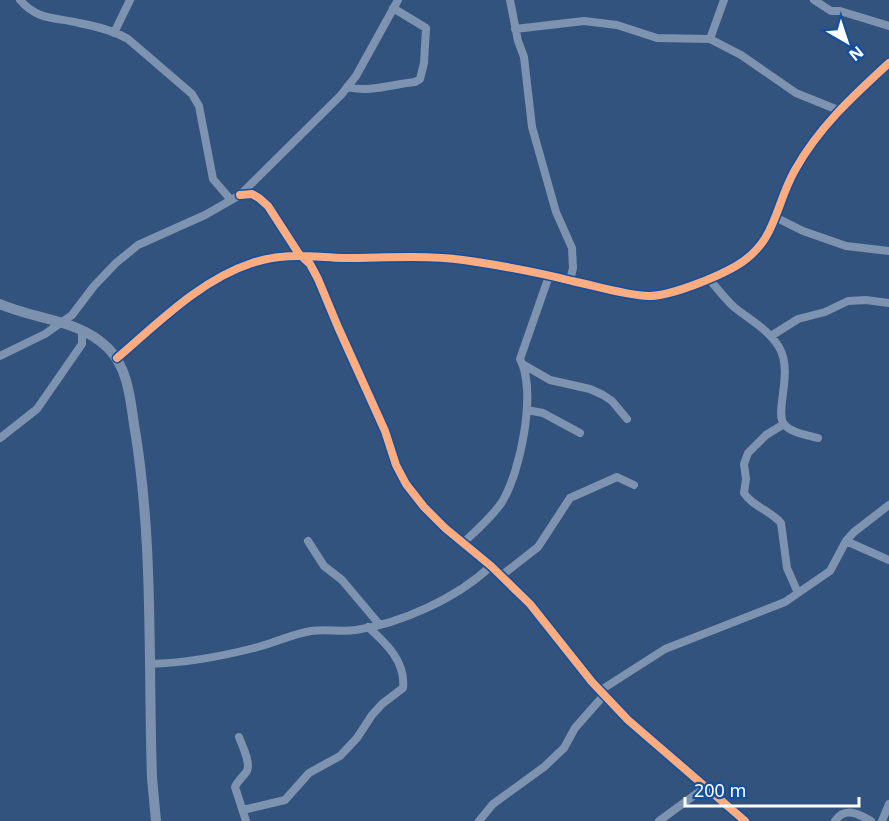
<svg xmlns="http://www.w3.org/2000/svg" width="889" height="821" viewBox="0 0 889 821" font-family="'Noto Sans',sans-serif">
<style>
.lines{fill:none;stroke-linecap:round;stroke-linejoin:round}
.minor{stroke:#7d93af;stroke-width:8}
.major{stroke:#7c91ad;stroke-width:10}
.cycleway-casing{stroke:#134f9e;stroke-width:11}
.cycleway{stroke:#ffac80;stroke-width:8}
</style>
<rect width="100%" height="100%" fill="#32537e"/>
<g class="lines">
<!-- minor -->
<path class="minor" d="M 20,0 C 38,21 56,17 79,23 C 95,26 114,31 128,39 L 192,94 L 199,106 L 213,179 L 231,200
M 510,0 L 518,41 L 524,57 L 532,127 L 556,212 L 572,248 L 573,268 L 570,280
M 814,0 L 831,11 L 840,11 L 889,26
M 515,29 L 584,21 L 617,25 L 657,38 L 710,39 L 741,55 L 796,93 L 838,110
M 114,33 L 130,0
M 710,39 L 724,0
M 347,87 C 369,93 393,84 415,82 L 420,79 L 424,63 L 426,28 L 393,8
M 240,195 L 252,194 L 259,198 L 268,206 L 299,254 L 310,264 L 318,279 L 338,327 L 385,431 L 396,465 L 406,484 L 424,507 L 445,528 L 491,566 L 530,604 L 592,682 L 628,720 L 745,821
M 775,217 L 803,231 L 846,246 L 889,251
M 709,279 C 717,288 725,299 734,307 C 750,320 768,329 779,347 C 794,372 774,413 784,424 C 791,433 807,435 818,438
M 771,336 L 798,319 L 825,312 L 848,301 L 866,300 L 889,303
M 0,356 L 45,334 L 72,315 L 94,286 L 116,263 L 138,245 L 205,215 L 240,195 L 341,95 L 356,76 L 398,0
M 117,358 C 158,323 200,280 252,263 C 285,252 311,257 344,258 C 388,258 433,254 477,262 C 509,267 541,273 572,281 C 597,286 624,295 649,296 C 671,296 717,277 736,266 C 777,242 774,207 795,170 C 819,127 853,96 889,63
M 524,365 L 550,380 L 590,389 L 603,395 L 612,401 L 627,419
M 527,410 L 543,413 L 580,433
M 784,424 L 766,435 L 748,453 L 744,464 L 746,479 L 744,493 C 752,506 771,511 781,523 L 787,568 L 798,593
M 0,438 L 37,409 L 82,344 L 82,330
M 308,541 L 324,566 L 342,580 L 379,624
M 846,541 L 889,560
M 464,542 C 477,530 492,517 502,502 C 521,471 537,390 520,359 L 549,276
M 501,576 L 538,547 L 570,498 L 617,477 L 634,485
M 150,664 C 185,663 219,657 254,648 C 273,644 291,634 311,631 C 326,629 341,632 356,630 C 402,623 457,598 491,566
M 601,690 L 665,649 L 785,602 L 830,571 L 846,541 L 854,532 L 889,505
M 239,737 C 242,746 251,762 247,771 C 243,777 238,780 235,787 L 246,821
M 243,810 L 285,800 L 309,773 L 340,756 L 357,738 L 372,715 L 382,704 L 403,688 C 406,662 386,643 368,627
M 479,821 L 493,804 L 544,767 L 564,748 L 575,728 L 605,694
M 659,821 L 707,786
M 835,821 C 845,806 859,814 871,821
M 882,821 L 889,804"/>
<!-- major -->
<path class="major" d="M 0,304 C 36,320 79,319 108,348 C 128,368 130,398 134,424 C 154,541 148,660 152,778 L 156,821"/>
<defs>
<path id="cycleway" d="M 240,195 L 252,194 L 259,198 L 268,206 L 299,254 L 310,264 L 318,279 L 338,327 L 385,431 L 396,465 L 406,484 L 424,507 L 445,528 L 491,566 L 530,604 L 592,682 L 628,720 L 745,821
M 117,358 C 158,323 200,280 252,263 C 285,252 311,257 344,258 C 388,258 433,254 477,262 C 509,267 541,273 572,281 C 597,286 624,295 649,296 C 671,296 717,277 736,266 C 777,242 774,207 795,170 C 819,127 853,96 889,63"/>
</defs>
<!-- cycleway casing -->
<use href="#cycleway" class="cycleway-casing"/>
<!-- cycleway -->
<use href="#cycleway" class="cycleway"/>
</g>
<!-- north arrow -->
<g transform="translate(847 42) rotate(141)" stroke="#134f9e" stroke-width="4.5" paint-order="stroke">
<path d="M0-4.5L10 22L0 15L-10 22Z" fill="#ffffff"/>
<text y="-9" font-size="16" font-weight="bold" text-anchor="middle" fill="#ffffff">N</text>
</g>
<!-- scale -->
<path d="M685 797v9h174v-9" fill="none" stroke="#ffffff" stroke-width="3"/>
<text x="694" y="797" font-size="18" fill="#ffffff" stroke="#134f9e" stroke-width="4.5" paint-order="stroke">200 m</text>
</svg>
